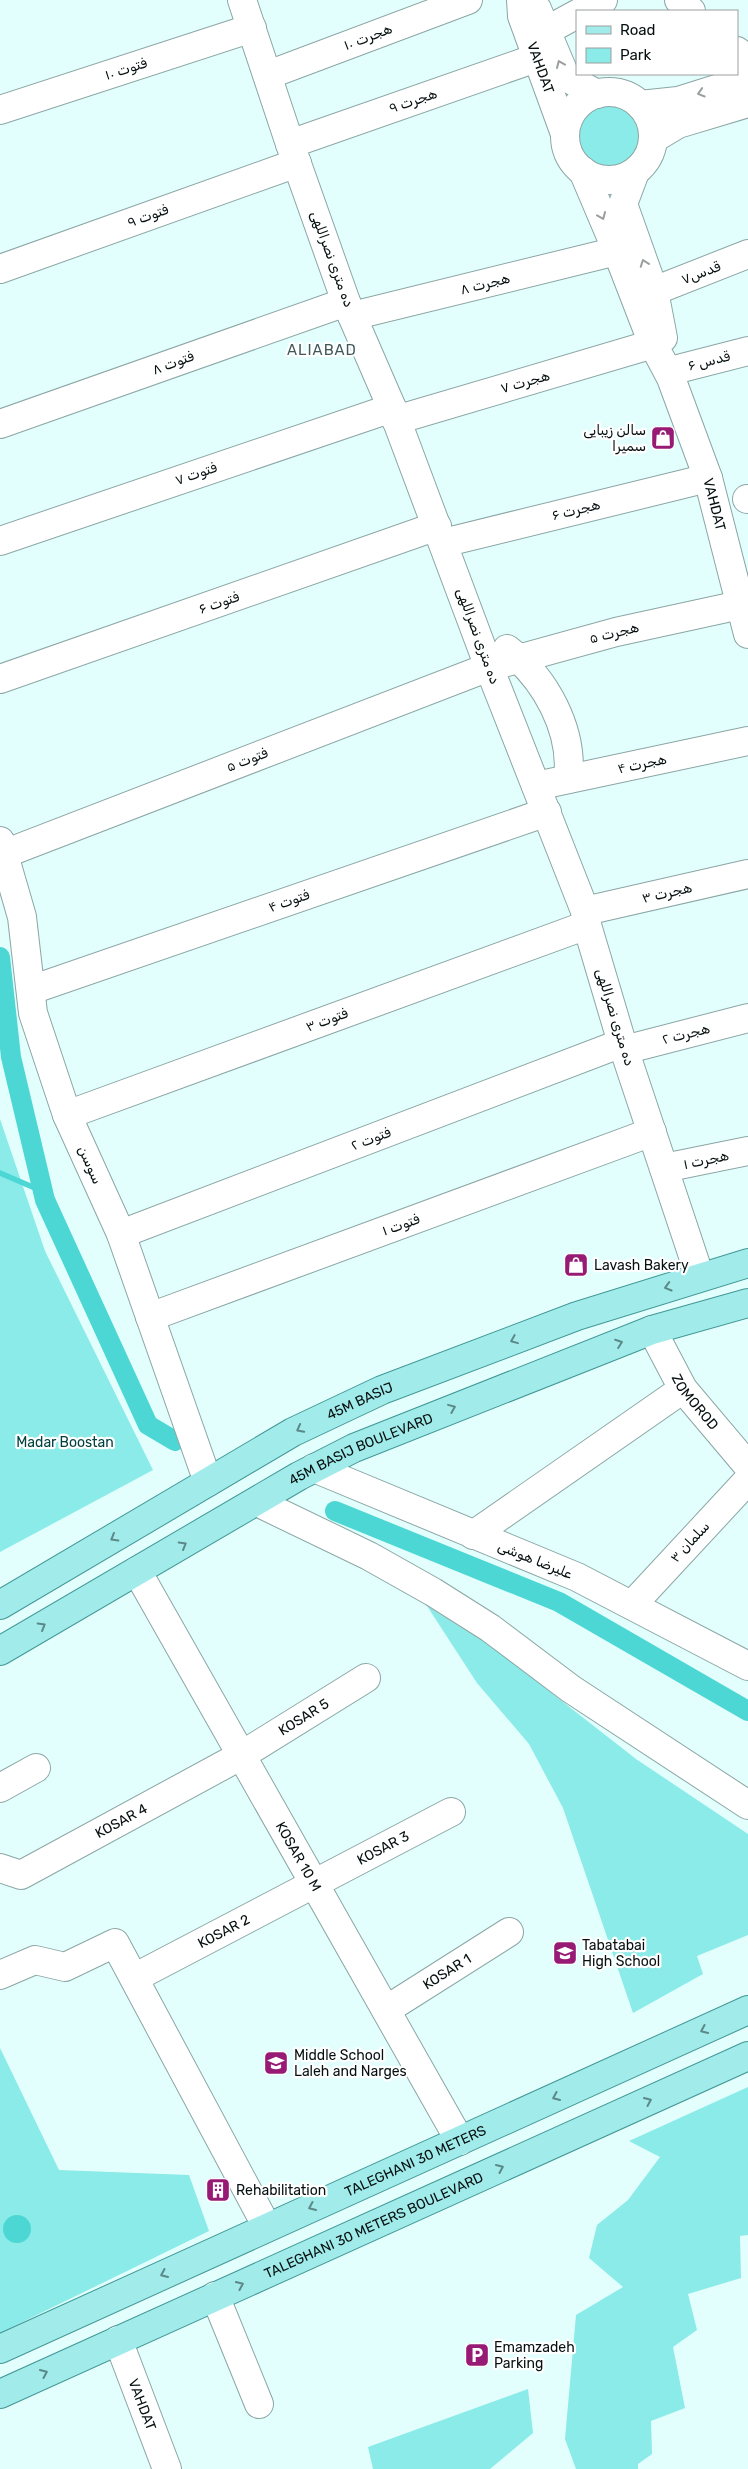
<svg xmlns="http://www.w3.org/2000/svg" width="748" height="2469" viewBox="0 0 748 2469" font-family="Rubik,Vazirmatn,sans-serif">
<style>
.green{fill:#8aebe8}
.water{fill:#4dd7d4}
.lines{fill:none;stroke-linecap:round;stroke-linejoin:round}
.stream{stroke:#4dd7d4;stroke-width:5.5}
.canal{stroke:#4dd7d4;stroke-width:20}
.minor-casing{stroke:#8ba6a5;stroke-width:30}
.major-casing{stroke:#429795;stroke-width:30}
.minor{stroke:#fff;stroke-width:28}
.major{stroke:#a1eceb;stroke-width:28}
.oneway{stroke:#9c9f9f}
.oneway2{stroke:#5c8988}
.labels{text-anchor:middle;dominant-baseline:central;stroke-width:4.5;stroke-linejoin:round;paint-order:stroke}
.street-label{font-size:14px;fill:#071010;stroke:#fff}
.poi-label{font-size:14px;fill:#071010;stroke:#fff;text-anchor:start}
.park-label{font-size:14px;fill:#00413f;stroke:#fff}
.neighbourhood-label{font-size:15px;letter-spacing:1px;fill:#405958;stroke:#fff}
</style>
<rect width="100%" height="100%" fill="#e2fffd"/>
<!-- green -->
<path class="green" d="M577 136a32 32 0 1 1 64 0a32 32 0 1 1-64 0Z
M 0,1119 L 45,1251 L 153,1470 L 0,1552 Z
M 427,1606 L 494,1648 L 636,1759 L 748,1834 L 748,1935 L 697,1956 L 703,1974 L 633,2013 L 563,1808 L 529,1744 L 477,1683 Z
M 0,2048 L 59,2170 L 189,2175 L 209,2231 L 0,2333 Z
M 748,2087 L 748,2235 L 740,2236 L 741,2278 L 688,2294 L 697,2330 L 673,2347 L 685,2408 L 651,2421 L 652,2454 L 638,2464 L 638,2469 L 576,2469 L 565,2439 L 576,2315 L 623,2287 L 589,2258 L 597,2225 L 628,2200 L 660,2157 L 629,2141 Z
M 528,2389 L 533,2433 L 490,2469 L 373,2469 L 368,2447 Z"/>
<!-- water -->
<path class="water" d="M3 2229a14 14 0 1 1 28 0a14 14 0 1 1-28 0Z"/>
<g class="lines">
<!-- stream -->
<path class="stream" d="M 0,1173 L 42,1191"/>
<!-- canal -->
<path class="canal" d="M 0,957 L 11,1057 L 45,1200 L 148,1425 L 175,1441
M 335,1511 L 559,1602 L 748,1711"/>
<defs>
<g id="minor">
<path d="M 242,0 L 290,144 L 346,302 L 392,408 L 489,667 L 585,911 L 587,925 L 622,1043 L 700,1277"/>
<path id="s1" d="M 521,0 L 522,16 L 565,134"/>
<path d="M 679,0 L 691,11"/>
<path d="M 537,9 L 564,73 L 573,81 L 597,94"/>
<path d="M 582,11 L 603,0"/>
<path d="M 546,31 L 577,14"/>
<path d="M 737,51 L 748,60"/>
<path d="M 268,75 L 468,0"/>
<circle cx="609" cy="136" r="44"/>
<path d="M 640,105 L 678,101 L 748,79"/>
<path d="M 0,110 L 252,28"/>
<path d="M 653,139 L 678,124 L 748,103"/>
<path d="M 290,144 L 536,58"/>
<path id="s2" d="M 583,171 L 617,251 L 653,344 L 671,378 L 708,478 L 748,634"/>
<path d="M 635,172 L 623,204 L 654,291 L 663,338"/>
<path d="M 0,269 L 297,163"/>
<path d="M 654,291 L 748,254"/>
<path d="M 352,316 L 617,251"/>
<path d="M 670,371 L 748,351"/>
<path d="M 396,420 L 653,344"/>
<path d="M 0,424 L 346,302"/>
<path d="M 747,499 L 748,499"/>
<path d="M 0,541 L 392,408"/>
<path d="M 443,543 L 708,478"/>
<path d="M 507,649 C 545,678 574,730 568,779"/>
<path d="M 0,679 L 437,526"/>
<path d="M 536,786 L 748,741"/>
<path d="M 0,841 L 22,917 L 33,1013 L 67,1115 L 121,1234 L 208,1482"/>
<path d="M 4,854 L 489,667 L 616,632 L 740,605"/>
<path d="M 585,911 L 748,874"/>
<path d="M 31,990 L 547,812"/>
<path d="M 624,1050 L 748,1018"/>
<path d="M 67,1115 L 587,925"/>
<path d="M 664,1168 L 748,1151"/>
<path d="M 121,1234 L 622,1043"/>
<path d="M 150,1317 L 652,1132"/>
<path id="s3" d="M 652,1330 L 683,1389 L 748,1466"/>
<path d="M 314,1468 L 577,1577 L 748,1666"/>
<path d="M 257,1502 L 369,1556 L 433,1592 L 490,1628 L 571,1689 L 748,1805"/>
<path d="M 473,1535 L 683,1389"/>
<path id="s4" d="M 137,1571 L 460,2141"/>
<path d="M 632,1605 L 748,1480"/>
<path d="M 0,1788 L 36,1768"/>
<path id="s5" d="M 0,1868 L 21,1875 L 242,1755 L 366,1678"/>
<path d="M 0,1975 L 35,1960 L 65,1967 L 115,1943 L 267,2227"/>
<path id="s6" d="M 134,1978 L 451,1812"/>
<path id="s7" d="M 386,2010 L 509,1932"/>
<path d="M 215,2296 L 259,2404"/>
<path id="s8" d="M 118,2340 L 167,2469"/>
</g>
<g id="major">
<path id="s9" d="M 0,1605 L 293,1432 L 382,1390 L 577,1316 L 748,1263"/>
<path id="s10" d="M 0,1651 L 299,1476 L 354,1448 L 652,1330 L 748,1303"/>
<path id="s11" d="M 0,2349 L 748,2010"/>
<path id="s12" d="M 0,2394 L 748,2056"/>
</g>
</defs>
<!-- minor casing -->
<use href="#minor" class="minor-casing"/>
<!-- major casing -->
<use href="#major" class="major-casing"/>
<!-- minor -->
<use href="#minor" class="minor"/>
<!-- major -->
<use href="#major" class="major"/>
</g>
<!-- one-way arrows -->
<defs><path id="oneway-chevron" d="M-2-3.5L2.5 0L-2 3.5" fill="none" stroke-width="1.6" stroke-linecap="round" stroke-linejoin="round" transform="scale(1.25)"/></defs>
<g class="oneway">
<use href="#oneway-chevron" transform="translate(560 64) rotate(-113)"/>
<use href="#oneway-chevron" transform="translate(701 93) rotate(163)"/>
<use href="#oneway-chevron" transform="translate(602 216) rotate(67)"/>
<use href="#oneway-chevron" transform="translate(644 263) rotate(-110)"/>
</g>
<g class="oneway2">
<use href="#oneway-chevron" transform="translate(668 1287) rotate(164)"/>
<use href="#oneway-chevron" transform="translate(514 1340) rotate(158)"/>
<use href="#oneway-chevron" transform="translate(619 1343) rotate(-20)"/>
<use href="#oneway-chevron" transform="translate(452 1408) rotate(-22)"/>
<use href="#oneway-chevron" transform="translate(300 1429) rotate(152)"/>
<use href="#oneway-chevron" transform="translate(114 1538) rotate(150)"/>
<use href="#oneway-chevron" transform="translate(183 1545) rotate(-30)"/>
<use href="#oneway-chevron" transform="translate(42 1626) rotate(-30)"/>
<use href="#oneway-chevron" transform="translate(704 2030) rotate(156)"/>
<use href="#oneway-chevron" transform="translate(556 2097) rotate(156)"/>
<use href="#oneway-chevron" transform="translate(648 2101) rotate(-24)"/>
<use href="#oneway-chevron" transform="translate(500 2168) rotate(-24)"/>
<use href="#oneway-chevron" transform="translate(312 2207) rotate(156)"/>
<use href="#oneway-chevron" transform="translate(164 2274) rotate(156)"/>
<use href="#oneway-chevron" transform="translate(240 2285) rotate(-24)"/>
<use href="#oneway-chevron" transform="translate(44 2373) rotate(-24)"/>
</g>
<!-- icons -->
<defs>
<symbol id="shop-square" viewBox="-11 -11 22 22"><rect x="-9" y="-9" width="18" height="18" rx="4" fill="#971b74" stroke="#fff"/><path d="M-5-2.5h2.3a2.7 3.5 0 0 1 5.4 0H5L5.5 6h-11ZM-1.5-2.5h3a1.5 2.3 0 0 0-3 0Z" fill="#fff"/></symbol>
<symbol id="school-square" viewBox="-11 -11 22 22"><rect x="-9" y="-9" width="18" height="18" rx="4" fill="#971b74" stroke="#fff"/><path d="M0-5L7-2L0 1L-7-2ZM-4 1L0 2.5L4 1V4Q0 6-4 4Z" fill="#fff"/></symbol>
<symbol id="building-square" viewBox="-11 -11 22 22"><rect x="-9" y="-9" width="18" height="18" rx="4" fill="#971b74" stroke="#fff"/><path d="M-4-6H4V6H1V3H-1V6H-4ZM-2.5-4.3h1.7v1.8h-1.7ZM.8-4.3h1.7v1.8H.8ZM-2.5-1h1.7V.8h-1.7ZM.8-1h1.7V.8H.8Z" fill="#fff"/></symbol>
<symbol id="parking-square" viewBox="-11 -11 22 22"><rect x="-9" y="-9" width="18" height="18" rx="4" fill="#971b74" stroke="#fff"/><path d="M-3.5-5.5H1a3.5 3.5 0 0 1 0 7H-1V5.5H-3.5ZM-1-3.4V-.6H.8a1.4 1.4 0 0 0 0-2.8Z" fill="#fff"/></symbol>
</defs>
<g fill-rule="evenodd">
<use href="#shop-square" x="649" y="424" width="28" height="28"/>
<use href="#shop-square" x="562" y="1251" width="28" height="28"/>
<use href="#school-square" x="551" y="1939" width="28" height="28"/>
<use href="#school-square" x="262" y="2049" width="28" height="28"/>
<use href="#building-square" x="204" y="2176" width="28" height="28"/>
<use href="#parking-square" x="463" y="2341" width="28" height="28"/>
</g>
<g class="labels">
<!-- street labels -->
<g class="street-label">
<text transform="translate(368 37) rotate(-21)">هجرت ۱۰</text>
<text stroke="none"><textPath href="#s1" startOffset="71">VAHDAT</textPath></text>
<text transform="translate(126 69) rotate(-18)">فتوت ۱۰</text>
<text transform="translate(413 101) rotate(-19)">هجرت ۹</text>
<text transform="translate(148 216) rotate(-20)">فتوت ۹</text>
<text transform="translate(332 259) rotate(70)">ده متری نصراللهی</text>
<text transform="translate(701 273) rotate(-21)">قدس۷</text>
<text transform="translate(485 284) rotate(-14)">هجرت ۸</text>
<text transform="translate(709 361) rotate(-14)">قدس ۶</text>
<text transform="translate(173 363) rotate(-20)">فتوت ۸</text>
<text transform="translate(525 382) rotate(-16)">هجرت ۷</text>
<text transform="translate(196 474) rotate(-19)">فتوت ۷</text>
<text stroke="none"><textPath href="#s2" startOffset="359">VAHDAT</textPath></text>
<text transform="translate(576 510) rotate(-14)">هجرت ۶</text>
<text transform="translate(219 603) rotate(-19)">فتوت ۶</text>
<text transform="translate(614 633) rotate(-14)">هجرت ۵</text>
<text transform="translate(478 636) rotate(70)">ده متری نصراللهی</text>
<text transform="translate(247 760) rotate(-21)">فتوت ۵</text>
<text transform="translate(642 764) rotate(-12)">هجرت ۴</text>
<text transform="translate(667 893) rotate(-13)">هجرت ۳</text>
<text transform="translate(289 901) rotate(-19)">فتوت ۴</text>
<text transform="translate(615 1017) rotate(73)">ده متری نصراللهی</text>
<text transform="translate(327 1020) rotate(-20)">فتوت ۳</text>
<text transform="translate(686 1034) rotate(-14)">هجرت ۲</text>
<text transform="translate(371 1139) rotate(-21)">فتوت ۲</text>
<text transform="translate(706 1160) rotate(-12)">هجرت ۱</text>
<text transform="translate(90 1165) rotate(66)">سوسن</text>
<text transform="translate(401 1225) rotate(-20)">فتوت ۱</text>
<text stroke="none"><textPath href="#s9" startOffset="414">45M BASIJ</textPath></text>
<text stroke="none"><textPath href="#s3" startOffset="84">ZOMOROD</textPath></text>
<text stroke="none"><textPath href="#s10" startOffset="414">45M BASIJ BOULEVARD</textPath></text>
<text transform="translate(690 1542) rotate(-47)">سلمان ۳</text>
<text transform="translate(535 1560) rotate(22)">علیرضا هوشی</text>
<text stroke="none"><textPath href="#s5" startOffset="346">KOSAR 5</textPath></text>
<text stroke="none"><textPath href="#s5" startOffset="136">KOSAR 4</textPath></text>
<text stroke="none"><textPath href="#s6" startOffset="281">KOSAR 3</textPath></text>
<text stroke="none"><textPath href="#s4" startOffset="328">KOSAR 10 M</textPath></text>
<text stroke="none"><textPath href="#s6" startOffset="101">KOSAR 2</textPath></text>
<text stroke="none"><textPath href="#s7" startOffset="72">KOSAR 1</textPath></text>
<text stroke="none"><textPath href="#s11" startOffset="456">TALEGHANI 30 METERS</textPath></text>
<text stroke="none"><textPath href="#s12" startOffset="410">TALEGHANI 30 METERS BOULEVARD</textPath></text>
<text stroke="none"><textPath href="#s8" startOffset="69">VAHDAT</textPath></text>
</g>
<!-- poi labels -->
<g class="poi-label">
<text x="646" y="430" text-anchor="end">سالن زیبایی<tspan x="646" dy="16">سمیرا</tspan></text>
<text x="594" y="1265">Lavash Bakery</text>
<text x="582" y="1945">Tabatabai<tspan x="582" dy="16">High School</tspan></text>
<text x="294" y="2055">Middle School<tspan x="294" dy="16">Laleh and Narges</tspan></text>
<text x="236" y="2190">Rehabilitation</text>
<text x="494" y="2347">Emamzadeh<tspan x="494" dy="16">Parking</tspan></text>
</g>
<!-- park labels -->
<g class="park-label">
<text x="65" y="1442">Madar Boostan</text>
</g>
<!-- neighbourhood labels -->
<g class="neighbourhood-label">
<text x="322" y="350">ALIABAD</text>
</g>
</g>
<!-- legend -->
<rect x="576" y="10" width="162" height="65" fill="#ffffff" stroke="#9c9f9f"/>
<rect x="586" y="26" width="25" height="8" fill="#a1eceb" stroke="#9c9f9f"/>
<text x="620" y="35" font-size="15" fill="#071010">Road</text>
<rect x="586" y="48" width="25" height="15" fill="#8aebe8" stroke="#9c9f9f"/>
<text x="620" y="60" font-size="15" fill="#071010">Park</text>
</svg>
